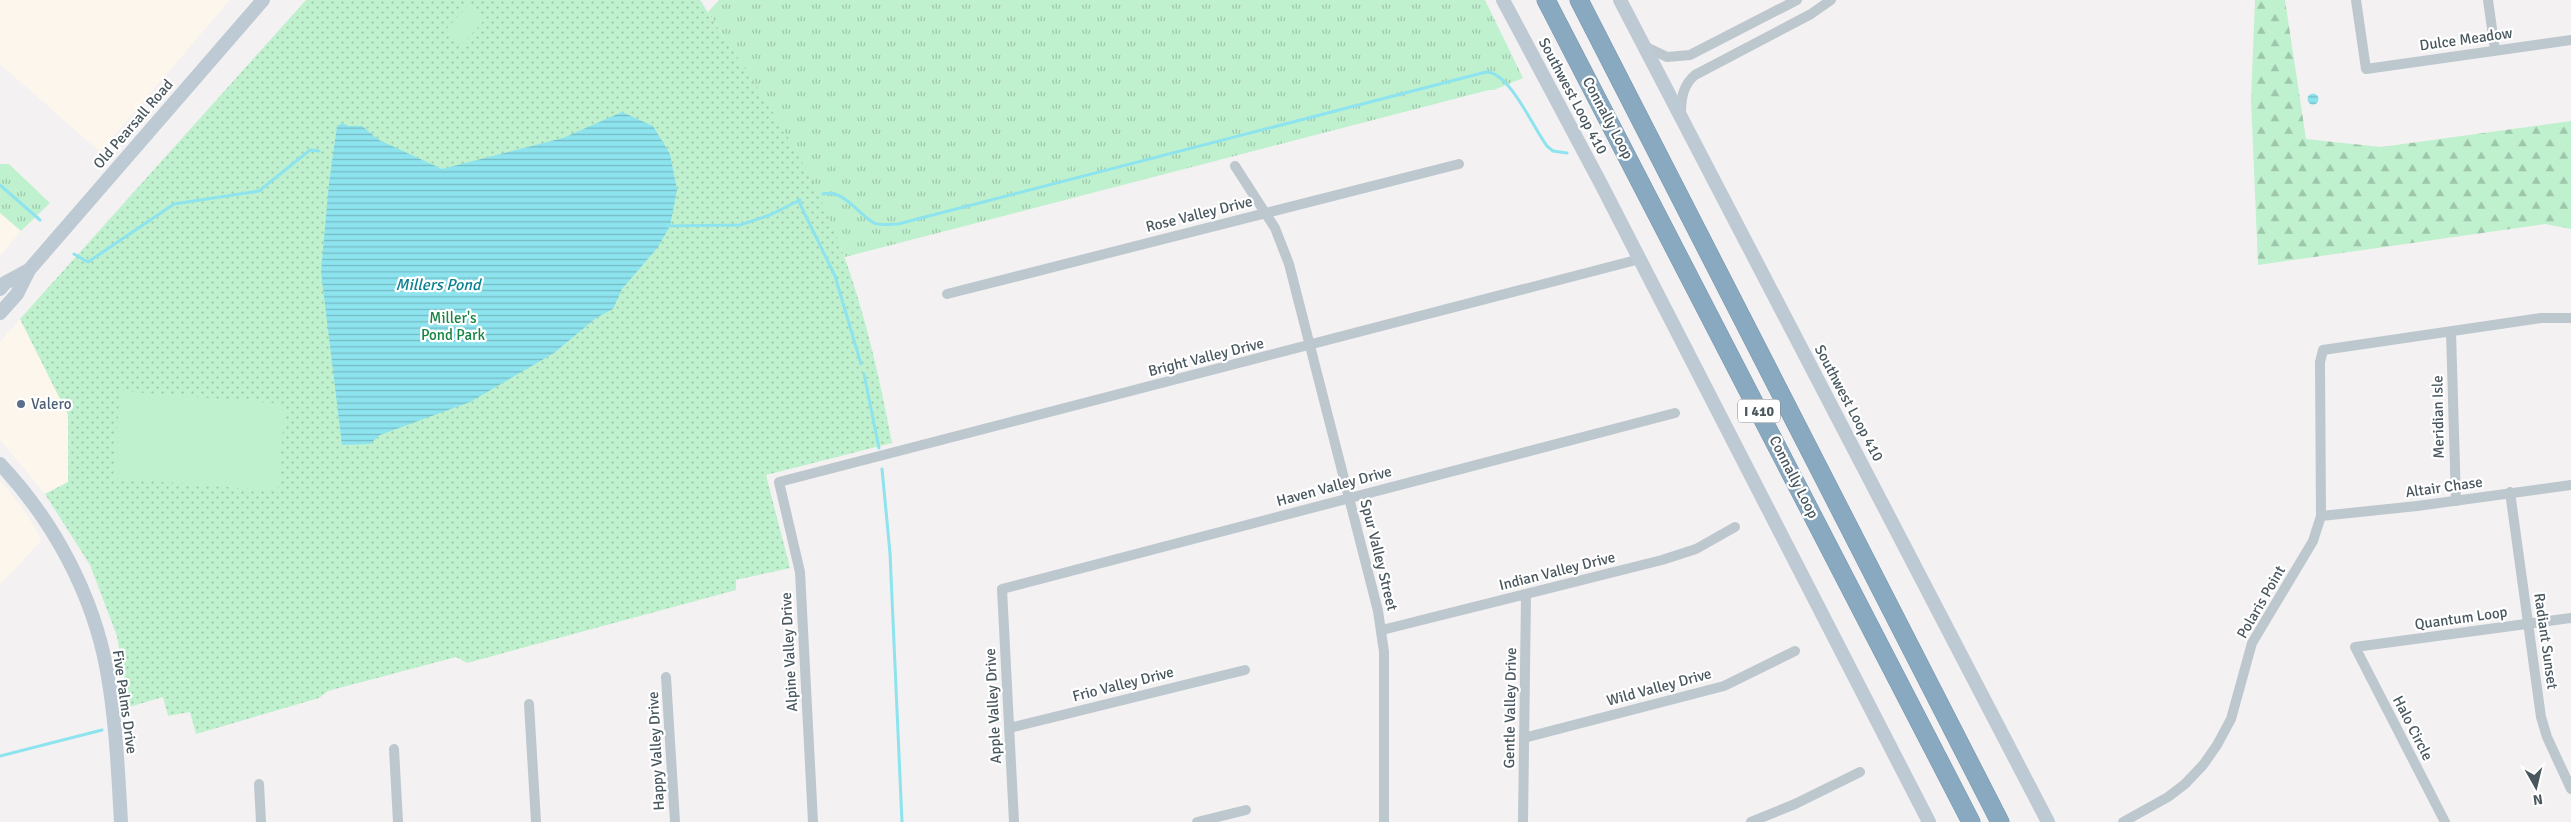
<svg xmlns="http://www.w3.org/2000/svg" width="2571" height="822" viewBox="0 0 2571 822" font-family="Signika,sans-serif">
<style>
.commercial{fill:#fdf6ec}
.grass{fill:url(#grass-tufts)}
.forest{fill:url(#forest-firs)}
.park{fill:url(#park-dots)}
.pitch{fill:#c0f1cf}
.water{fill:url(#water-rules)}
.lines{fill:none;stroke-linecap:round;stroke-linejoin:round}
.stream{stroke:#8de3ee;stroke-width:3}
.highway-casing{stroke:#7494ac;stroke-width:19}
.street{stroke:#bdc7ce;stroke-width:10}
.secondary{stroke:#bdcad3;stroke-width:14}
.highway{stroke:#89a9c0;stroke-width:18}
.service-dot{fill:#5c6f8a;stroke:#fff;stroke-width:2}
.labels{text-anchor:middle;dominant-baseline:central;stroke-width:4.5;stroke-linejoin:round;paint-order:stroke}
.shield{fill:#fff;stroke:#80898f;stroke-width:1}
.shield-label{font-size:14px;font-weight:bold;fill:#49575f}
.street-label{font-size:15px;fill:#49575f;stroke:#fff}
.park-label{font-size:15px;fill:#168443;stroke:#fff}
.service-label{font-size:15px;fill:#4e5e75;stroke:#fff;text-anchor:start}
.water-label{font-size:16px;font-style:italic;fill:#0b8191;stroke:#fff}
</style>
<defs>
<pattern id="grass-tufts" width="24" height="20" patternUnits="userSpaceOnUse" patternTransform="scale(1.25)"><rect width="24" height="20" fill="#c0f1cf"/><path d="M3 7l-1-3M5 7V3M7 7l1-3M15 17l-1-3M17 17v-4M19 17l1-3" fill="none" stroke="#9ec6ab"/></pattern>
<pattern id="forest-firs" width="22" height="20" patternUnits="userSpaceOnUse" patternTransform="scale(1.25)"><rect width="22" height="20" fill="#c0f1cf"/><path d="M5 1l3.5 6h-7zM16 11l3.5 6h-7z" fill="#9ec6ab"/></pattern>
<pattern id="park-dots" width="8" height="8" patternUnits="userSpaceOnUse" patternTransform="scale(1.25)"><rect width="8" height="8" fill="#c0f1cf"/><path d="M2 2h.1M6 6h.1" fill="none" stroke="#9ec6ab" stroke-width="1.8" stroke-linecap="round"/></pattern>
<pattern id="water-rules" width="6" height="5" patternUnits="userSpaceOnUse" patternTransform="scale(1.25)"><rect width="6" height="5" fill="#8de3ee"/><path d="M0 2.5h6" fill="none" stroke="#75bbc4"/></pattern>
</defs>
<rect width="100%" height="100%" fill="#f4f1f2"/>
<!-- commercial -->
<path class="commercial" d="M 0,0 L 230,0 L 100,152 L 0,64 Z
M 0,213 L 21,231 L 0,256 Z
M 20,319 L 68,415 L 68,482 L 45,494 L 0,440 L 0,342 Z
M 0,480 L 26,513 L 42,540 L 0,585 Z"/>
<!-- grass -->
<path class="grass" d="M 719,0 L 1485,0 L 1523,78 L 1494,90 L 1489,90 L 845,257 C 809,169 759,92 708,12 Z
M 0,164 L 9,164 L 50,203 L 21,231 L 0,213 Z"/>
<!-- forest -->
<path class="forest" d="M 2255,0 L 2285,0 L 2306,139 L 2381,147 L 2571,121 L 2571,229 L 2545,224 L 2258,265 L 2251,99 Z"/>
<!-- park -->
<path class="park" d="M 306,0 L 700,0 C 744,69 794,137 827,213 C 859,286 877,364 892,443 L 766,475 L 790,568 L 736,580 L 736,590 L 467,663 L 456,657 L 328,691 L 319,698 L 196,734 L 190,712 L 168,716 L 163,697 L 129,707 L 117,636 L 90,565 L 45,494 L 68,482 L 68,415 L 20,319 Z"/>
<!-- pitch -->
<path class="pitch" d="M 470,3 L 486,18 L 461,46 L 445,31 Z
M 120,391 L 285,404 L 278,491 L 113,478 Z"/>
<!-- water -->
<path class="water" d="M2307.5 99a5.5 5.5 0 1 1 11 0a5.5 5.5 0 1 1-11 0Z
M 622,112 L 653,126 L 670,154 L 677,190 L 670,226 L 658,247 L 622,289 L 613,309 L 596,318 L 554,353 L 470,402 L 380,435 L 370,444 L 342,445 L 321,272 L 329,183 L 337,126 L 342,123 L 349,126 L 362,126 L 379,140 L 442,169 L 563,138 Z"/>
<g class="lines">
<!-- stream -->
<path class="stream" d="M 0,185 L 40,220
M 823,194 C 844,189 858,214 874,223 C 880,226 891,224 898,224 L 1486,72 C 1510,72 1533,128 1547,146 L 1553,151 L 1567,153
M 798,200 L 835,276 L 861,364
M 666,226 L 740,225 L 770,215 L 800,200
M 74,254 L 88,262 L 174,204 L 259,191 L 310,150 L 319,151
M 864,374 L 879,448
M 882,469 L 890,553 L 902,822
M 0,756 L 102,730"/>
<defs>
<path id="highway" d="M 1546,0 L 1971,822
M 1579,0 L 2000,822"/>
</defs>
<!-- highway casing -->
<use href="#highway" class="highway-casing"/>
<!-- street -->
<path class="street" d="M 2356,0 L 2366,69 L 2571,40
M 2488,0 L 2495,50
M 1644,46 L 1667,57 L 1690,55 L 1797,0
M 1681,114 C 1681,98 1683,85 1695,75 L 1811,14 L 1831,0
M 1235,166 L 1275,228 L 1289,264 L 1378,611 L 1384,652 L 1384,822
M 947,294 L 1459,164
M 2451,332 L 2456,501
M 2510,492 L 2541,717 L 2547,737 L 2571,789
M 2321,516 L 2417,506 L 2571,485
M 1382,630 L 1662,560 L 1696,549 L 1735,527
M 666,677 L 675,822
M 529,704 L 536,822
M 1009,728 L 1245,670
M 1524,738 L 1724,686 L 1795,651
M 394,749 L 398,822
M 259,784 L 261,822
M 813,822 L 800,572 L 779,482 L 1640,259
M 1014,822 L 1002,589 L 1675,413
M 1197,822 L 1246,810
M 1523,822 L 1526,594
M 1751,822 L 1795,804 L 1860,772
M 2123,822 L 2168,797 L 2185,784 L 2203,765 L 2217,745 L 2231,719 L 2252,643 L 2313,541 L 2321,516 L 2320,362 L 2323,350 L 2541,318 L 2571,318
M 2445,822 L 2355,647 L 2571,618"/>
<!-- secondary -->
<path class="secondary" d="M 1503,0 L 1601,184 L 1929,822
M 1620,0 L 2048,822
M 0,289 L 5,283 L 29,270
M 0,313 L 17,294 L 29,270 L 263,0
M 0,464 C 53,520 93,594 107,671 C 116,720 118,772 121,822"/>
<!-- highway -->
<use href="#highway" class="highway"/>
</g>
<!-- markers -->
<circle class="service-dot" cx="21" cy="404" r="5"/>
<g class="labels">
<!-- shield labels -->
<rect class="shield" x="1738" y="399.5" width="42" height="23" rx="4"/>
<g class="shield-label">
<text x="1759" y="411">I 410</text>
</g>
<!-- street labels -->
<g class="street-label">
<text transform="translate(2466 39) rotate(-8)">Dulce Meadow</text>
<text transform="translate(1573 96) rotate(62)">Southwest Loop 410</text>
<text transform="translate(1608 118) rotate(62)">Connally Loop</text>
<text transform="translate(133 124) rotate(-49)">Old Pearsall Road</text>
<text transform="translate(1199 214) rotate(-14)">Rose Valley Drive</text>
<text transform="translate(1206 357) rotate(-14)">Bright Valley Drive</text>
<text transform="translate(1849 403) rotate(62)">Southwest Loop 410</text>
<text transform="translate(2438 417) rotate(-91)">Meridian Isle</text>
<text transform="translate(1794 477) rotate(63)">Connally Loop</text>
<text transform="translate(1334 486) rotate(-15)">Haven Valley Drive</text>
<text transform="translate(2444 487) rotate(-8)">Altair Chase</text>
<text transform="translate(1379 555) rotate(76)">Spur Valley Street</text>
<text transform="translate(1557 571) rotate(-14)">Indian Valley Drive</text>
<text transform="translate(2261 602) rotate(-60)">Polaris Point</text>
<text transform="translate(2461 618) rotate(-8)">Quantum Loop</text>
<text transform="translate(2546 641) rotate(82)">Radiant Sunset</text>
<text transform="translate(789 652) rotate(-93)">Alpine Valley Drive</text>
<text transform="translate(1123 684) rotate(-14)">Frio Valley Drive</text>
<text transform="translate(1659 687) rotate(-15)">Wild Valley Drive</text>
<text transform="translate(125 702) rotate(82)">Five Palms Drive</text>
<text transform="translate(993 706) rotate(-93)">Apple Valley Drive</text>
<text transform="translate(1510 708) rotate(-89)">Gentle Valley Drive</text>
<text transform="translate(2413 728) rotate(63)">Halo Circle</text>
<text transform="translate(656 751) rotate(-93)">Happy Valley Drive</text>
</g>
<!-- park labels -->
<g class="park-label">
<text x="453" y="318">Miller's<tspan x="453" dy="17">Pond Park</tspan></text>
</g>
<!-- service labels -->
<g class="service-label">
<text x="31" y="404">Valero</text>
</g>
<!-- water labels -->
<g class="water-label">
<text x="438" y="285">Millers Pond</text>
</g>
</g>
<!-- north arrow -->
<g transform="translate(2536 787) rotate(172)" stroke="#ffffff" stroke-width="4" paint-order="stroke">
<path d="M0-4L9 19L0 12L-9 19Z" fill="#49575f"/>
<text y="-8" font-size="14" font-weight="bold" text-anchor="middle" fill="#49575f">N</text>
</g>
</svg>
